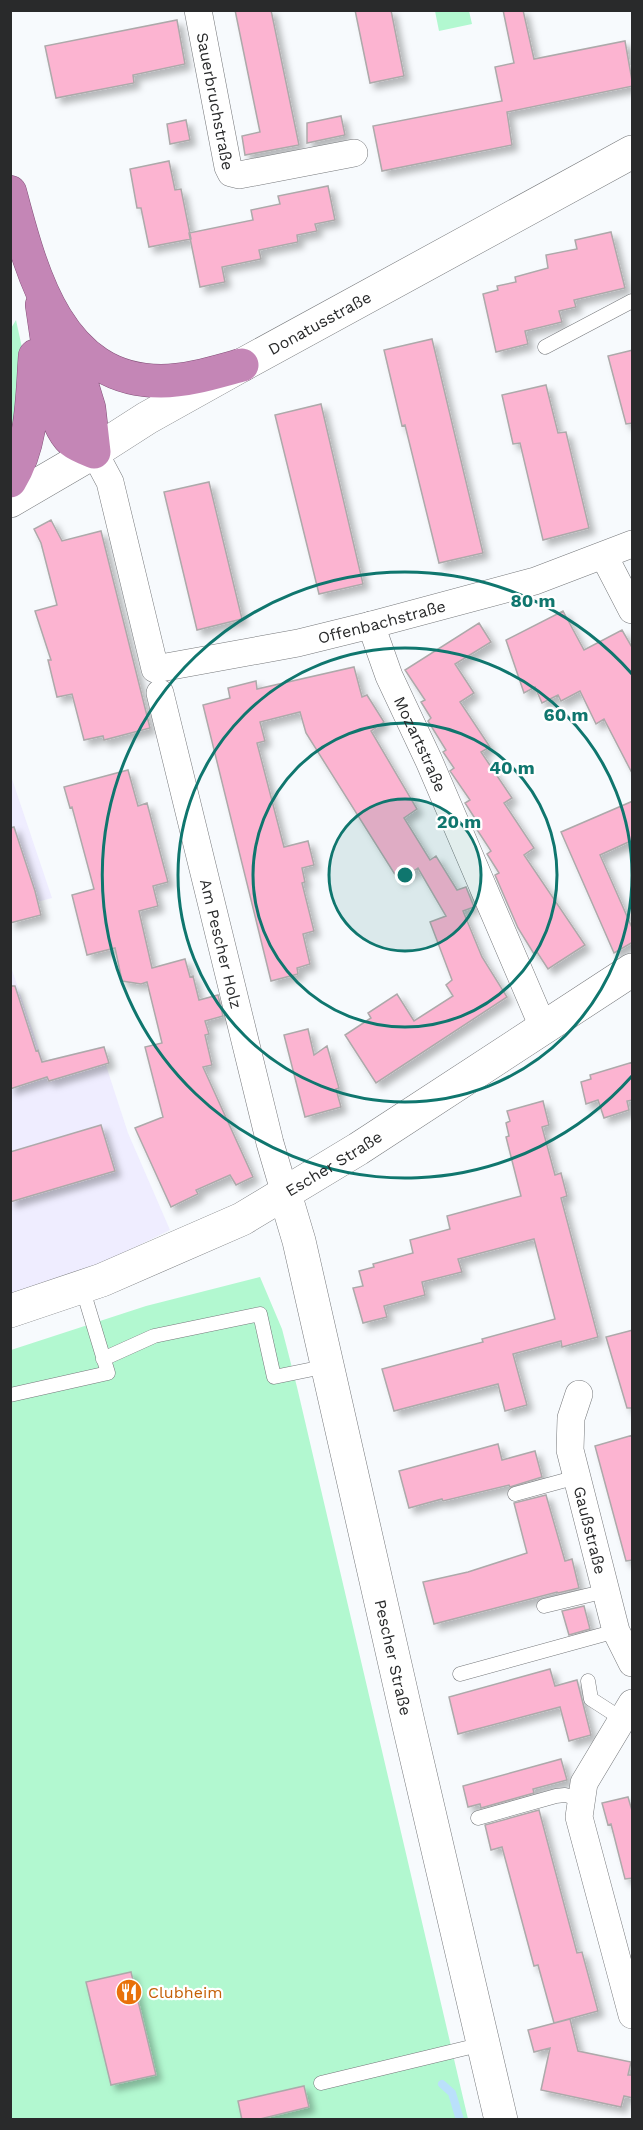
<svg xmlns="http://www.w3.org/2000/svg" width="643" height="2130" viewBox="0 0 643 2130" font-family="'Work Sans',sans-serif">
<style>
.commercial{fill:#efedff}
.green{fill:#b2f8d0}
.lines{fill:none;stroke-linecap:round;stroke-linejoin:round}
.stream{stroke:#bae0fb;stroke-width:8}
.building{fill:#fcb4d1;stroke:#ada9aa;stroke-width:1.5;filter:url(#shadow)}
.service-casing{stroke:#76787b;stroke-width:15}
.minor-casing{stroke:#76787b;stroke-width:28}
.tertiary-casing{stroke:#76787b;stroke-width:34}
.secondary-casing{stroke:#76787b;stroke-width:34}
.trunk-casing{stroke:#84527a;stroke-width:34}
.service{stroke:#fff;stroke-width:14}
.minor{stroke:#fff;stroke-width:27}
.tertiary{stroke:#fff;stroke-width:33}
.secondary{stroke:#fff;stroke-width:33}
.trunk{stroke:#c486b6;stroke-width:33}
.ring{fill:none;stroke:#0f766e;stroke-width:3}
.labels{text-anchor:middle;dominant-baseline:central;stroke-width:4.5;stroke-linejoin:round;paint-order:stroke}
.street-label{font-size:16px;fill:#292a2b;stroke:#fff}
.food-label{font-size:16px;fill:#c56008;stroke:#fff;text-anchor:start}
.centre{fill:#0f766e;stroke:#fff;stroke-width:3}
.ring-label{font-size:18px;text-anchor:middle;font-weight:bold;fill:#0f766e;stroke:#fff;stroke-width:4.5;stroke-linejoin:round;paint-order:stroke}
</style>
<defs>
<filter id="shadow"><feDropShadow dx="5.5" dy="5.5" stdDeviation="3" flood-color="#0004"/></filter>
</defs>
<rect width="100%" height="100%" fill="#f7fafd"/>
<!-- commercial -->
<path class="commercial" d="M 10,773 L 52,898 L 11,909 L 10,909 Z
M 10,964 L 43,1061 L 100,1047 L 128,1133 L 170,1230 L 78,1275 L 10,1298 Z"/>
<!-- green -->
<path class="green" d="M 435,11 L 469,11 L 472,24 L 439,31 Z
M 16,320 L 24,357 L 22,401 L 11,435 L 10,330 Z
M 260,1277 L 282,1329 L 297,1387 L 468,2119 L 11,2119 L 11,1350 L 146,1306 Z"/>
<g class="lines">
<!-- stream -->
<path class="stream" d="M 442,2084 L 452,2093 L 460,2120"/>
</g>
<!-- building -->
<path class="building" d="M 235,10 L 271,10 L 299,145 L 245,155 L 242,136 L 260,132 Z
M 355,10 L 391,10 L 404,76 L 370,83 Z
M 503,10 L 523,10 L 534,59 L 625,41 L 633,86 L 507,112 L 512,145 L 382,171 L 373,126 L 502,101 L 495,67 L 514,63 Z
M 177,20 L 185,64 L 133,75 L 134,83 L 56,98 L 45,46 Z
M 341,116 L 345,135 L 307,143 L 307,123 Z
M 186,120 L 190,140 L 170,144 L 167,124 Z
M 169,161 L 175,190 L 181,189 L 191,239 L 149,247 L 141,208 L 137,208 L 130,169 Z
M 328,186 L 335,220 L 315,224 L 317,231 L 297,235 L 298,242 L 259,250 L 261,259 L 222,267 L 225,282 L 200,287 L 189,233 L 253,220 L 251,210 L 280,204 L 278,196 Z
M 611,232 L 625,288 L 574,300 L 576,307 L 559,311 L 562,322 L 525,331 L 528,344 L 496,352 L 483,294 L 498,290 L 497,286 L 516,282 L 515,277 L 548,268 L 546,255 L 577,249 L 575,240 Z
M 432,339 L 483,553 L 439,563 L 405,425 L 402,426 L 384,350 Z
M 633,350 L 633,423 L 626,424 L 608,356 Z
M 546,385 L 558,433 L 566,432 L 589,528 L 543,540 L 520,443 L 513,444 L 502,395 Z
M 321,404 L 363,584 L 319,594 L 275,415 Z
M 209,482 L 242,619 L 197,630 L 164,492 Z
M 51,520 L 62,541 L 101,531 L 150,728 L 104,740 L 103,736 L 84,740 L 72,694 L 57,697 L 48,660 L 51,660 L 35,611 L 57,605 L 41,543 L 34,529 Z
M 563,611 L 584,650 L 622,630 L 633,649 L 633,775 L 604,719 L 596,724 L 580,691 L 561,701 L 558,695 L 542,703 L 535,687 L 524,693 L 506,640 Z
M 479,623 L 491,642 L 455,664 L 474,693 L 460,702 L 490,747 L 481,752 L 512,798 L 504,803 L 534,848 L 524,855 L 585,945 L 548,969 L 537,952 L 534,954 L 518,928 L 495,875 L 499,873 L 487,854 L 491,851 L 472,822 L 476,820 L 465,803 L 470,800 L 450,771 L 454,768 L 443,752 L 446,750 L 428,721 L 431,718 L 421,702 L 425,700 L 405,670 Z
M 354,667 L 362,697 L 367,695 L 384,722 L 371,731 L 417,809 L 404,818 L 430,860 L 436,856 L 457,890 L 466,887 L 474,907 L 463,911 L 482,957 L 507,997 L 376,1083 L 345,1035 L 371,1018 L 368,1013 L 397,994 L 414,1021 L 453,996 L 446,985 L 452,980 L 430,922 L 446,916 L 418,868 L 399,881 L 306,733 L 300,712 L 260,722 L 265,741 L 257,743 L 284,847 L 308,841 L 314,865 L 302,868 L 305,882 L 302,883 L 314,931 L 303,934 L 310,964 L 297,968 L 298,974 L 271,981 L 203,705 L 230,698 L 228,688 L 256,681 L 257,689 Z
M 128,770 L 138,806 L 147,803 L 168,882 L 153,886 L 158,906 L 139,911 L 152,968 L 185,959 L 190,977 L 193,976 L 199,1000 L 218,995 L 223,1016 L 205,1021 L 209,1034 L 205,1035 L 212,1065 L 203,1067 L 253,1177 L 236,1185 L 230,1175 L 196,1190 L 198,1194 L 171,1207 L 135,1128 L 163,1117 L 145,1047 L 162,1043 L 147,982 L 141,984 L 122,981 L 115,948 L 87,955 L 72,895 L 94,889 L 72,807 L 70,808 L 64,787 Z
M 633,801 L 633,840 L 600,855 L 633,930 L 633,942 L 614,953 L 561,832 Z
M 14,827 L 35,891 L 41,915 L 10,923 L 10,828 Z
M 10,986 L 15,986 L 36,1051 L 38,1050 L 42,1062 L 104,1047 L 109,1063 L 49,1081 L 47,1077 L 10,1089 Z
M 308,1029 L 314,1055 L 327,1046 L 339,1088 L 336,1089 L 341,1107 L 305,1117 L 284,1035 Z
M 633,1062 L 633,1100 L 627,1101 L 629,1110 L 604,1118 L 598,1100 L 586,1104 L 581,1082 L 591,1079 L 590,1075 Z
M 543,1101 L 549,1125 L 542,1127 L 555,1175 L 561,1173 L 567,1196 L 561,1198 L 598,1337 L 562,1347 L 561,1341 L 513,1354 L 527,1405 L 505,1411 L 498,1384 L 394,1411 L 382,1369 L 483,1342 L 482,1339 L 555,1319 L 534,1239 L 458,1259 L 462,1272 L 422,1282 L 425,1295 L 384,1306 L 387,1317 L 363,1323 L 353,1288 L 363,1286 L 359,1271 L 374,1267 L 373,1264 L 413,1253 L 410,1240 L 450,1229 L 447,1216 L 521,1196 L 506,1137 L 509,1136 L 506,1123 L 510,1121 L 507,1111 Z
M 101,1125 L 115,1171 L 10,1202 L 10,1152 Z
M 633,1330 L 633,1408 L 627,1408 L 606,1337 Z
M 633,1435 L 633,1560 L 626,1561 L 595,1446 Z
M 498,1444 L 502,1460 L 535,1451 L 542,1477 L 510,1487 L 509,1485 L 443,1501 L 442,1499 L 409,1508 L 399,1471 Z
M 546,1495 L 565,1561 L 572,1559 L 579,1588 L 558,1593 L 557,1592 L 434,1624 L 423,1582 L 468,1572 L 527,1553 L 514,1503 Z
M 584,1606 L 590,1629 L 569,1635 L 562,1611 Z
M 550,1669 L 555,1686 L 577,1680 L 591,1735 L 569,1741 L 560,1707 L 458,1734 L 449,1697 Z
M 561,1759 L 567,1780 L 533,1789 L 534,1793 L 481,1808 L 480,1804 L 468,1807 L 463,1786 Z
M 628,1797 L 633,1814 L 633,1878 L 625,1879 L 611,1824 L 608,1825 L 602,1803 Z
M 539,1810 L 577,1953 L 582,1952 L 598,2011 L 554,2023 L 538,1965 L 534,1966 L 502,1847 L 491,1850 L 485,1825 Z
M 131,1972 L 156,2075 L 111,2085 L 86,1982 Z
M 570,2019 L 578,2051 L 631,2062 L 628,2075 L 633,2075 L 633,2098 L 624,2096 L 621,2107 L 541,2090 L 550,2048 L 534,2052 L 528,2030 Z
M 304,2086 L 309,2107 L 256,2120 L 242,2120 L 238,2101 Z"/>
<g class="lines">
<defs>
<path id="service" d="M 545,347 L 632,301
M 103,1359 L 154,1336 L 260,1314 L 274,1377 L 328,1366
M 10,1395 L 108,1373 L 82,1287
M 515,1494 L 577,1477
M 544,1606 L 606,1591
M 460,1674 L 616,1631
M 588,1681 L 591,1699 L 622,1719
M 478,1818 L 556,1796 L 565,1795 L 580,1799
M 321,2083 L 483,2044"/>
<g id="minor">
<path id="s1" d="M 198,10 L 228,167 L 231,173 L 239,175 L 354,153"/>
<path id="s2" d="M 94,452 L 110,482 L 155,669 L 298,643 L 371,625 L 535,581 L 632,544"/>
<path d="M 604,556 L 632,610"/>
<path id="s3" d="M 371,625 L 389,676 L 429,761 L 543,1027"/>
<path id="s4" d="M 160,693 L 270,1143 L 285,1194"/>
<path id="s5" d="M 579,1394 L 571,1418 L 570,1450 L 616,1631 L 632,1663"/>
<path d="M 632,1703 L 584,1783 L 579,1817 L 632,2015"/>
</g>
<g id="tertiary">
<path id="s6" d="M 94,452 L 147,418 L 242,365 L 632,152"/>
<path id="s7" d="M 285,1194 L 299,1241 L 409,1726 L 501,2120"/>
</g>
<g id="secondary">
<path d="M 10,501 L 94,452"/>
<path id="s8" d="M 10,1311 L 102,1280 L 242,1219 L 358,1149 L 632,970"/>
</g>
<path id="trunk" d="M 10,192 C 31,271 58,381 161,381 C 188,381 216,372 242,365
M 42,305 L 59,421 C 68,442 74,444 94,452 L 89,408 L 67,336
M 10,481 C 33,443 32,398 35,356"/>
</defs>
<!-- service casing -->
<use href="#service" class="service-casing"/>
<!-- minor casing -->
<use href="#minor" class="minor-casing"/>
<!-- tertiary casing -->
<use href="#tertiary" class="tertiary-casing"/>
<!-- secondary casing -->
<use href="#secondary" class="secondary-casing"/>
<!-- trunk casing -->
<use href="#trunk" class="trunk-casing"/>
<!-- service -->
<use href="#service" class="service"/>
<!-- minor -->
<use href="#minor" class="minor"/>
<!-- tertiary -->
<use href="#tertiary" class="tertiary"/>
<!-- secondary -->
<use href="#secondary" class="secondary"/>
<!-- trunk -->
<use href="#trunk" class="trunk"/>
</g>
<!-- distance rings -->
<circle cx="405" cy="875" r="76" fill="#0f766e" fill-opacity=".12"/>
<g class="ring">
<circle cx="405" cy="875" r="76"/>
<circle cx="405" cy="875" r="152"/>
<circle cx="405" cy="875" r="227"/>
<path d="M632 1076A303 303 0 1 1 632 674"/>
</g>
<!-- icons -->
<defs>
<symbol id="restaurant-disc" viewBox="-11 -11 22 22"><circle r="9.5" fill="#e8710a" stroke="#fff"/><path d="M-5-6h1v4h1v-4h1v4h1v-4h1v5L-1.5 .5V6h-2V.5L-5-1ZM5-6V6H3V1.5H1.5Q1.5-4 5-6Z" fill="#fff"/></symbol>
</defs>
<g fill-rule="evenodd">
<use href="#restaurant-disc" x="114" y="1977" width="30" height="30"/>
</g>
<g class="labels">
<!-- street labels -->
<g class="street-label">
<text stroke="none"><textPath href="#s1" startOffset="93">Sauerbruchstraße</textPath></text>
<text stroke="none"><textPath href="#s6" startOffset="260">Donatusstraße</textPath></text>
<text stroke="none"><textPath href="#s2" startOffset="458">Offenbachstraße</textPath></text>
<text stroke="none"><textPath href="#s3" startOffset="129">Mozartstraße</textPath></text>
<text stroke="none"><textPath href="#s4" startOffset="258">Am Pescher Holz</textPath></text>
<text stroke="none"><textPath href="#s8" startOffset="357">Escher Straße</textPath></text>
<text stroke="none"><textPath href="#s5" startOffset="140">Gaußstraße</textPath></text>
<text stroke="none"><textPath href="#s7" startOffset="476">Pescher Straße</textPath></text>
</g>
<!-- food labels -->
<g class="food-label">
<text x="148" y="1992">Clubheim</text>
</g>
</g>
<circle cx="405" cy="875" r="9" class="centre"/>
<g class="ring-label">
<text x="533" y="607">80 m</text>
<text x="566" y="721">60 m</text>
<text x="512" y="774">40 m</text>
<text x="459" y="828">20 m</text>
</g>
<!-- border -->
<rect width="643" height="2130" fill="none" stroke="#292a2b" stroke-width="24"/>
</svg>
